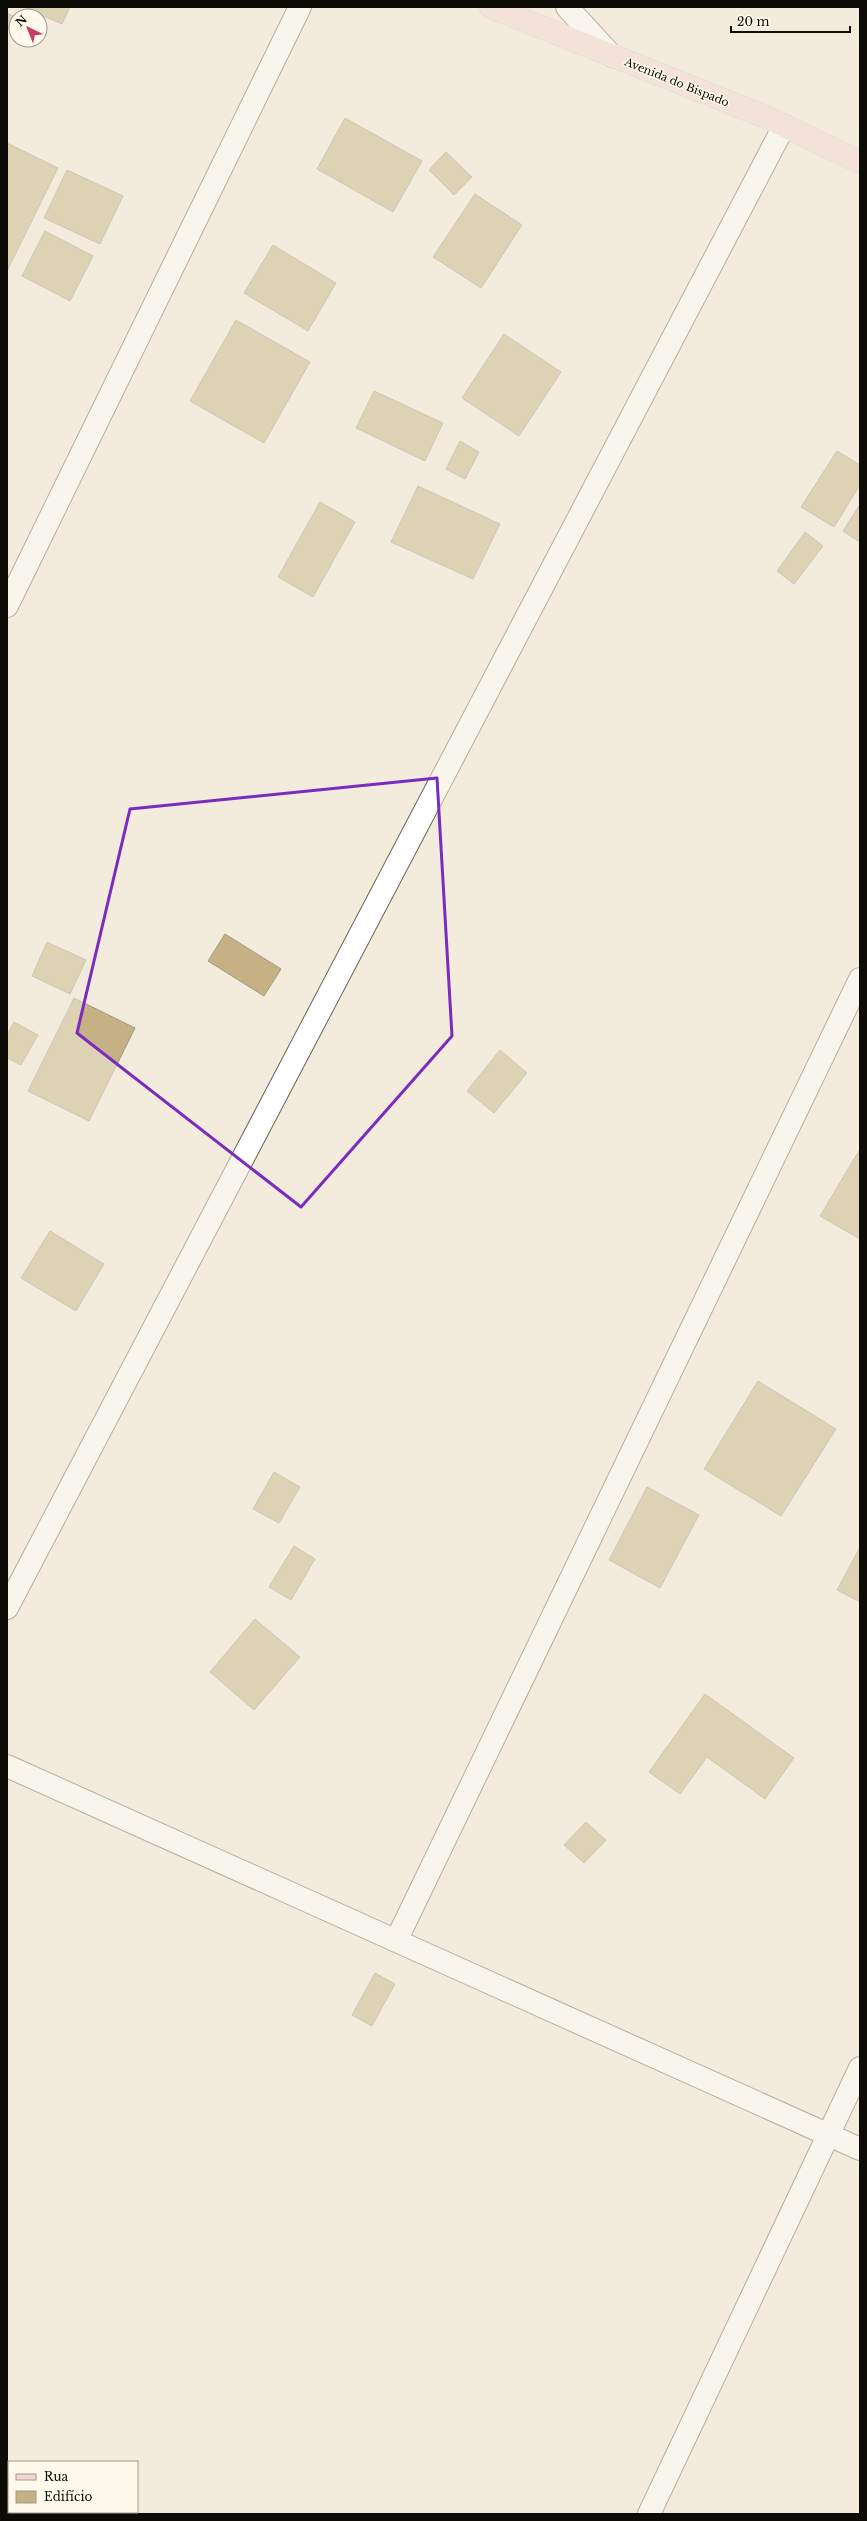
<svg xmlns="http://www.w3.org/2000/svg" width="867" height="2521" viewBox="0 0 867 2521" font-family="'Libre Baskerville',serif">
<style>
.building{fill:#c6b185;stroke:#9e9789}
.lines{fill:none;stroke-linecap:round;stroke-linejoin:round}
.minor-casing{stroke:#6a6456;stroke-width:24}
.major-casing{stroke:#d3d3d2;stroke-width:24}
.minor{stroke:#fff;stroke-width:22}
.major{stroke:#f8d4d6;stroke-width:22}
.marked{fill:none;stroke:#7b2cbf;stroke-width:3;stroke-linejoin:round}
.labels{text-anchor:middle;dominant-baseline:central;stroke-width:3;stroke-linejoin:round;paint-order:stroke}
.street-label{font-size:11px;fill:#0d0b06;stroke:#fff9ec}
</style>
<rect width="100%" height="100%" fill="#f3ecdc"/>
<!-- building -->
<path class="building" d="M 28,7 L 70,7 L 62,24 L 27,9 Z
M 7,13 L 15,17 L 7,31 Z
M 345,118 L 422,161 L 393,212 L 317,169 Z
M 7,143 L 58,168 L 7,271 Z
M 446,152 L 472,177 L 454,195 L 429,170 Z
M 67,170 L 123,196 L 100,244 L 44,218 Z
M 475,194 L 522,225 L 481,288 L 433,257 Z
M 45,231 L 93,256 L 70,301 L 22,276 Z
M 273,245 L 336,283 L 308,331 L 244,293 Z
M 236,320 L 310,362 L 264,443 L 190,401 Z
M 504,334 L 561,372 L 519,436 L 462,398 Z
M 374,391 L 443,423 L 425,461 L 356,428 Z
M 460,441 L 479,452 L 465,479 L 446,469 Z
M 837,451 L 860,465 L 860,485 L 834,527 L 801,507 Z
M 418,486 L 500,524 L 473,579 L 391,542 Z
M 320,502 L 355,522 L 313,597 L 278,577 Z
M 859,506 L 860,506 L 860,542 L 843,531 Z
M 805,532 L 823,546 L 794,584 L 777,571 Z
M 225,934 L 281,969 L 264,996 L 208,961 Z
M 47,942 L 86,960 L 70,994 L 32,976 Z
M 74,998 L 135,1028 L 89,1121 L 28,1091 Z
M 14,1022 L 38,1035 L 21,1065 L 7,1058 L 7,1035 Z
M 500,1050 L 527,1073 L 494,1113 L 467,1091 Z
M 860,1149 L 860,1239 L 820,1216 Z
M 50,1231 L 104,1264 L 76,1311 L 21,1278 Z
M 758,1381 L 836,1429 L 781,1516 L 704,1469 Z
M 274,1472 L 300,1487 L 279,1523 L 253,1509 Z
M 647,1487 L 699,1515 L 660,1588 L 609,1560 Z
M 294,1546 L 315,1559 L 291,1600 L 269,1587 Z
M 859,1549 L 860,1549 L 860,1602 L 837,1590 Z
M 255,1619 L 300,1657 L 254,1710 L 210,1672 Z
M 705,1694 L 794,1758 L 765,1799 L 707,1757 L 680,1794 L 649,1772 Z
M 586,1822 L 606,1840 L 584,1863 L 564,1845 Z
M 375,1973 L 395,1984 L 372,2026 L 352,2015 Z"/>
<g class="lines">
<defs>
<path id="minor" d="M 567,7 L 612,56
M 7,606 L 300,7
M 7,1608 L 784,126
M 7,1766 L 860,2149
M 396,1941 L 860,979
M 649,2514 L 860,2068"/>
<path id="major" d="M 491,7 L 766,117 L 860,162"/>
</defs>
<!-- minor casing -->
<use href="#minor" class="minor-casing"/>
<!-- major casing -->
<use href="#major" class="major-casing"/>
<!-- minor -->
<use href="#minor" class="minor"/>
<!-- major -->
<use href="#major" class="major"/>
</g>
<!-- marked area -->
<path d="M0 0H867V2521H0ZM 437,778 L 452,1036 L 301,1207 L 77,1033 L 130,809 Z" fill="#f3ecdc" fill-opacity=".55" fill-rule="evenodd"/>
<path class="marked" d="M 437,778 L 452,1036 L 301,1207 L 77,1033 L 130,809 Z"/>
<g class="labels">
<!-- street labels -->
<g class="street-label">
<text transform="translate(677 82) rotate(22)">Avenida do Bispado</text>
</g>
</g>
<!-- border -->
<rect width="867" height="2521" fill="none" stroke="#0d0b06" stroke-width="16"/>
<!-- legend -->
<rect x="8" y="2461" width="130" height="52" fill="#fff9ec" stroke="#9e9a90"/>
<rect x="16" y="2474" width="20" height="6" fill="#f8d4d6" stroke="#9e9a90"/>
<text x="44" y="2481" font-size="12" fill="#0d0b06">Rua</text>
<rect x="16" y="2491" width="20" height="12" fill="#c6b185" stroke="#9e9a90"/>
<text x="44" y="2501" font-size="12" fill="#0d0b06">Edifício</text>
<!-- north arrow -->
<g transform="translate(28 28) rotate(317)"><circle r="19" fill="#fff9ec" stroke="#9e9a90"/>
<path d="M0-3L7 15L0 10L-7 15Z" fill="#c93c6a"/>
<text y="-6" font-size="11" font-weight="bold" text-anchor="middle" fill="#0d0b06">N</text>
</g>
<!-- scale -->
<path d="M731 26v6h119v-6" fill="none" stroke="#0d0b06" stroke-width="2"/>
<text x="737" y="26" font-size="12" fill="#0d0b06" stroke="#fff9ec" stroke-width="3" paint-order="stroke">20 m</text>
</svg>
